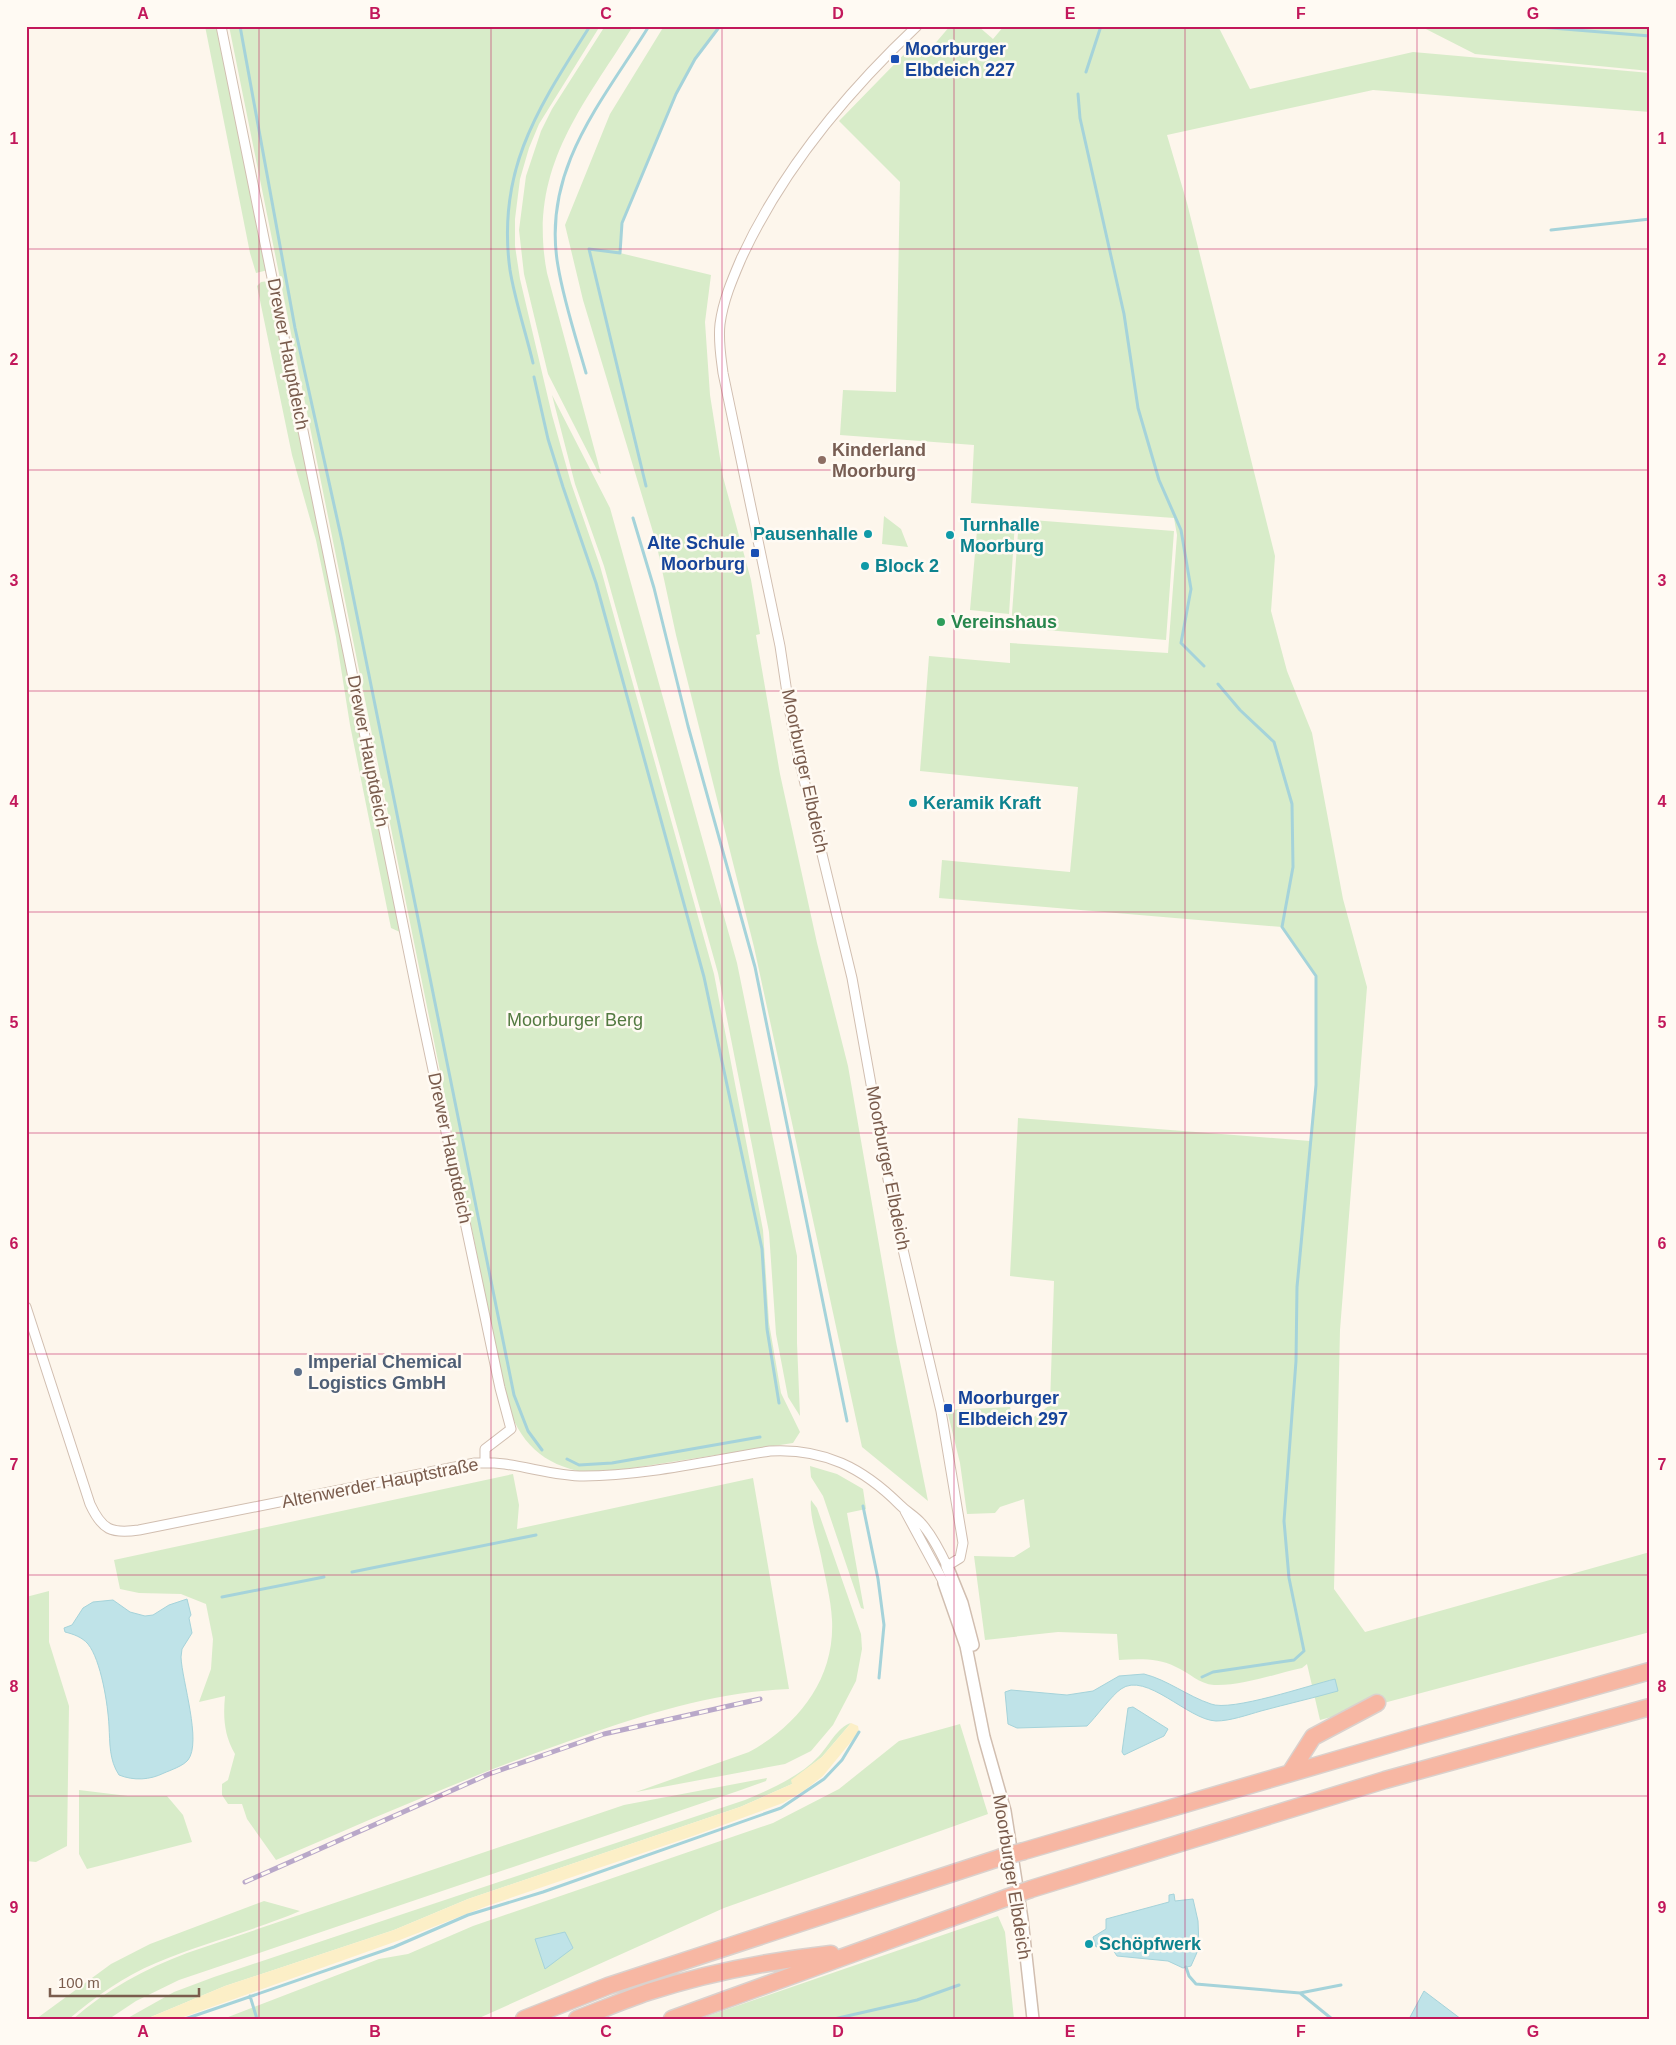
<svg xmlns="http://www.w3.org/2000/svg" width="1676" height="2045" viewBox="0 0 1676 2045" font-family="Arial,sans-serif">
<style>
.green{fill:#d8ecc9}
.sand{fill:#fcefc7}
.water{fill:#bfe3e8;stroke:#a5d3da}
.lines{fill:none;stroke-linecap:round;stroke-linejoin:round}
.stream{stroke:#a5d3da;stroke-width:3}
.minor-casing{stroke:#d1beb0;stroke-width:11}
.tertiary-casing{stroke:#d1beb0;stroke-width:14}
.motorway-casing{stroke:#dad1cd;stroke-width:19}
.minor{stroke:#fff;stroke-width:9}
.tertiary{stroke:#fff;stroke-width:11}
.motorway{stroke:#f7b7a3;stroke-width:16}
.rail-casing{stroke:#b9a8c9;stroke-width:5}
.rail{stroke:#fffaf3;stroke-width:3;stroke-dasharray:9;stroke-linecap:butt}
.motorway-bridge-casing{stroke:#dad1cd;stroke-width:19;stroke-linecap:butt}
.motorway-bridge{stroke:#f7b7a3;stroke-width:16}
.grid{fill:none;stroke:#c2185b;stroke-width:1;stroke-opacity:0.55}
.transit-dot{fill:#1a4fb4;stroke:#fffaf3;stroke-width:2}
.education-dot{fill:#8d6e63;stroke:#fffaf3;stroke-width:2}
.culture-dot{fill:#0f9aa8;stroke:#fffaf3;stroke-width:2}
.leisure-dot{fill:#2e9e5b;stroke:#fffaf3;stroke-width:2}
.service-dot{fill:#5c6f8a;stroke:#fffaf3;stroke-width:2}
.labels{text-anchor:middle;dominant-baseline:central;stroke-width:5;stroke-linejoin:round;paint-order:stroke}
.transit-label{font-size:18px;font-weight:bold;fill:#164399;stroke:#fffaf3;text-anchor:start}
.street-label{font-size:18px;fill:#7a5c4d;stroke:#fffaf3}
.education-label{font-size:18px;font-weight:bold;fill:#785e54;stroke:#fffaf3;text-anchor:start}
.culture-label{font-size:18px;font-weight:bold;fill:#0d838f;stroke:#fffaf3;text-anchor:start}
.leisure-label{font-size:18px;font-weight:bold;fill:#27864d;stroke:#fffaf3;text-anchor:start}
.park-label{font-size:18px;fill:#537a41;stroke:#fffaf3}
.service-label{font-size:18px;font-weight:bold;fill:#4e5e75;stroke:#fffaf3;text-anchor:start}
.neatline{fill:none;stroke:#c2185b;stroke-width:2}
.grid-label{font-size:16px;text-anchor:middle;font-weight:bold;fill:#c2185b}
</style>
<rect width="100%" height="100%" fill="#fdf6ec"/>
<!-- green -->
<path class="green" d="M 205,26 L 218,26 L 268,270 L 256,273 L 250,253 Z
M 229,26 L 600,26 L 539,124 L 529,148 L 520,179 L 515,219 L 515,246 L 520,279 L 552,415 L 571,483 L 600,566 L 714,974 L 763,1230 L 769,1323 L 781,1393 L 800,1432 L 793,1443 L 594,1474 C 547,1467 522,1448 507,1403 Z
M 605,26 L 633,26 C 582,108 527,169 547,273 L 601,474 L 598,472 L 548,374 L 524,274 L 519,230 L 526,176 L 541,131 L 552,109 Z
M 664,26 L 720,26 L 695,59 L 676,94 L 622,223 L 620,253 L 711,275 L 705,322 L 710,395 L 723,477 L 751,580 L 760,634 L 756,635 L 780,774 L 817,943 L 848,1066 L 896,1342 L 928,1501 L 862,1447 L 754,947 L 676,635 L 656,542 L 583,300 L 565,225 L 610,114 Z
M 950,26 L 978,26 L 993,39 L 1004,26 L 1218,26 L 1250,89 L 1413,52 L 1650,73 L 1650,112 L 1373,90 L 1167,135 L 1187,203 L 1275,556 L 1271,611 L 1287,671 L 1312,733 L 1343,899 L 1367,987 L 1340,1330 L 1334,1589 L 1365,1632 L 1650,1552 L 1650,1632 L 1320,1720 L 1307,1664 L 1302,1668 C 1274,1674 1243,1686 1214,1685 C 1199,1684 1190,1673 1176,1667 C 1158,1658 1140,1659 1119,1660 L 1117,1634 L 1058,1632 L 985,1640 L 974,1556 L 1014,1557 L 1030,1547 L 1024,1499 L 1000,1507 L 995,1513 L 967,1514 L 960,1463 L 947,1410 L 1010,1407 L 1012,1415 L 1034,1417 L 1050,1405 L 1054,1281 L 1010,1276 L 1018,1118 L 1310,1141 L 1316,1085 L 1316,976 L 1282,927 L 939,898 L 942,860 L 1070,872 L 1078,787 L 920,771 L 929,656 L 1010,663 L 1010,643 L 1168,653 L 1177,535 L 1174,518 L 971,503 L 974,445 L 840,435 L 843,390 L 896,392 L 900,182 L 839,121 L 917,41 L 927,53 Z
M 1420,26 L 1650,26 L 1650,71 L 1475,54 Z
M 269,281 L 402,933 L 391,928 L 350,725 L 336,637 L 316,540 L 292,455 L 257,286 L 261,282 Z
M 552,395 L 610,508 L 737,963 L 797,1256 L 797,1343 L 800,1416 L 788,1397 L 776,1334 L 769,1232 L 718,973 L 604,566 L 575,484 Z
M 884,516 L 901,529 L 908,547 L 882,544 Z
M 978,519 L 1015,522 L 1009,614 L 970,610 Z
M 1019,519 L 1174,531 L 1166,640 L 1011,627 Z
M 810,1466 L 837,1474 L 863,1489 L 866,1509 L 847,1513 L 864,1609 L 861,1608 L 823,1496 L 811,1477 Z
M 513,1474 L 519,1505 L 517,1529 L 753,1478 L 789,1689 C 713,1692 643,1715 572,1740 C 471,1775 374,1818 276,1860 L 247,1819 L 242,1804 L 228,1804 L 222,1795 L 222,1784 L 228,1780 L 235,1754 C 224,1735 223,1717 225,1696 L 199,1702 L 211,1669 L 213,1639 L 206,1604 L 181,1594 L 139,1593 L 120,1589 L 114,1560 Z
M 811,1500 L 817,1508 L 861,1634 L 862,1649 L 856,1681 L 833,1725 L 811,1751 L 785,1764 L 636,1792 L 749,1752 C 798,1725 835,1679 832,1620 C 831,1599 825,1577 821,1556 C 818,1541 809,1514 811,1500 Z
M 49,1591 L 49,1642 L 69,1706 L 67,1846 L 36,1862 L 26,1861 L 26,1597 Z
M 851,1723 L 822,1757 L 792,1780 L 792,1784 L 740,1807 L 468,1899 L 394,1930 L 225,1986 L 146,2019 L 126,2019 L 174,1992 L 214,1977 L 745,1800 C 771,1789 799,1777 819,1756 C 828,1747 838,1726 851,1723 Z
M 960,1724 L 988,1814 L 724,1908 L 477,2019 L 223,2019 L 379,1959 L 408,1954 L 473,1926 L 773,1823 L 839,1789 L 899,1741 Z
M 767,1778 L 766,1781 L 738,1791 L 179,1980 L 136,2001 L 109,2019 L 73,2019 C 107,1989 145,1969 187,1953 L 624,1805 Z
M 79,1790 L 128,1796 L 167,1796 L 183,1815 L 192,1842 L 87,1869 L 79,1854 Z
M 264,1901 L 300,1911 C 253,1931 203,1943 156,1963 C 124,1976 95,1997 69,2019 L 36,2019 L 111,1964 L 150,1944 Z
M 998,1916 L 1005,1932 L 1014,2019 L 699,2019 Z"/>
<!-- sand -->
<path class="sand" d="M 851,1723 L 858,1726 L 859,1732 L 823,1776 L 805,1790 L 783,1803 L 696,1835 L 487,1906 L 400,1940 L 178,2019 L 146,2019 L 225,1986 L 394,1930 L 468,1899 L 740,1807 L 792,1784 L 791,1780 L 822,1757 Z"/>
<!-- water -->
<path class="water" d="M 187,1599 L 191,1615 L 189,1618 L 192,1633 L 182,1649 L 181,1657 C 182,1681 202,1742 188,1760 C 183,1766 171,1770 164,1773 C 150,1780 134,1781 119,1775 C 109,1760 110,1743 109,1726 C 108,1705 101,1660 88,1644 C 82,1637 73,1634 65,1632 L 64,1628 L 72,1625 L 83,1608 L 93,1602 L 113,1600 L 130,1612 L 145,1616 L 153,1615 L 169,1605 Z
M 1144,1674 C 1168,1680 1187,1696 1211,1704 C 1231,1712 1310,1685 1335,1679 L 1338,1691 C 1313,1698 1287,1704 1261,1711 C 1247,1715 1230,1721 1216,1721 C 1188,1720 1146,1671 1121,1689 C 1112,1695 1096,1717 1087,1726 L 1017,1728 L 1008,1724 L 1005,1692 L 1011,1690 L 1067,1695 L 1093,1691 L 1119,1676 Z
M 1133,1707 L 1168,1729 L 1164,1736 L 1124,1755 L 1122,1752 L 1128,1708 Z
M 1174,1894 L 1175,1901 L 1193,1899 L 1198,1921 L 1199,1948 L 1191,1966 L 1183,1968 L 1168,1961 L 1117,1956 L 1111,1947 L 1105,1944 L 1096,1947 L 1093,1937 L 1106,1929 L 1106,1919 L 1169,1902 L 1169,1895 Z
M 565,1932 L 573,1948 L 545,1969 L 535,1939 Z
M 1424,1991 L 1461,2019 L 1409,2019 Z"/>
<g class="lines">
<!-- stream -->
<path class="stream" d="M 240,26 L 295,328 L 342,541 L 514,1395 L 528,1431 L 542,1450
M 1316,26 L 1373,26
M 1527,26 L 1650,36
M 1086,72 L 1101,26
M 1078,94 L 1080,118 L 1124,314 L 1138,408 L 1159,480 L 1181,530 L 1191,589 L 1181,643 L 1204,666
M 1551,230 L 1650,219
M 533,363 C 526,333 515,301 510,270 C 496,169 539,107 590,26
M 586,373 C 576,338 564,302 558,266 C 541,170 602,102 649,26
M 534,377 L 548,439 L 563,487 L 596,583 L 704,977 L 762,1249 L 767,1329 L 779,1403
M 646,486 L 589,249 L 620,253 L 622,223 L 676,94 L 695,59 L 720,26
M 633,518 L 654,588 L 688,726 L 755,967 L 847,1421
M 567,1459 L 579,1465 L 612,1463 L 760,1437
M 863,1506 L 878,1579 L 884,1625 L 879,1678
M 352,1572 L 536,1535
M 222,1597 L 324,1577
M 1202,1677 L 1213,1672 L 1294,1660 L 1304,1651 L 1289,1578 L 1284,1521 L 1296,1361 L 1297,1287 L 1316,1085 L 1316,976 L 1282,927 L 1293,867 L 1292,804 L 1274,742 L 1240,710 L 1218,684
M 1186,1967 L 1189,1976 L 1196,1984 L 1300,1993 L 1332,2019
M 1300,1993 L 1341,1985
M 250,1996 L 257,2019
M 185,2019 L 394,1947 L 468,1915 L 543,1892 L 781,1808 L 824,1779 L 842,1760 L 859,1732
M 834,2019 L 917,2000 L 959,1985"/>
<defs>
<path id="minor" d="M 221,26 L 421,1013 L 500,1388 L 511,1429 L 485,1449 L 485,1463
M 917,26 C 847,92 781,172 741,259 C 732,280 723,301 720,324 C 718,341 721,357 723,373 L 780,646 L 790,713 L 799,759 L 852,978 L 893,1207 L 941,1411 L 963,1543 L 960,1558 L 947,1566
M 26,1307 L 90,1504 C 102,1530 111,1534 139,1530 L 475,1463 C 512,1460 547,1476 584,1476 C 643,1476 712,1460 770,1451 C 824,1448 863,1468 900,1505 C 907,1512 915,1516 921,1523 C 932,1535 940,1551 947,1566
M 905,1511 L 944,1583"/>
<path id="tertiary" d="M 947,1566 L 962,1603 L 973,1645
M 944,1583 L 966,1646 L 984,1737 L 1005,1811 L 1022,1919 L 1033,2019"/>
<path id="motorway" d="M 1290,1773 L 1313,1737 L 1377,1703
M 1024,1851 L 1411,1738 L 1650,1671
M 1031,1889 L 1385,1780 L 1650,1707
M 524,2019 L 608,1986 L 999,1858
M 577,2019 C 601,2010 624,2000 648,1992 C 707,1973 769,1961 831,1954
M 672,2019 L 1006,1898"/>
</defs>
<!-- minor casing -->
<use href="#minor" class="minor-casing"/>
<!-- tertiary casing -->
<use href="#tertiary" class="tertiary-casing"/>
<!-- motorway casing -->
<use href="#motorway" class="motorway-casing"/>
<!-- minor -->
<use href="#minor" class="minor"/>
<!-- tertiary -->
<use href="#tertiary" class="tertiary"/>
<!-- motorway -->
<use href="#motorway" class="motorway"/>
<defs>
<path id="rail" d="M 245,1882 L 489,1774 L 604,1734 L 760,1699"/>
</defs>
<!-- rail casing -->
<use href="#rail" class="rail-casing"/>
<!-- rail -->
<use href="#rail" class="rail"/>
<defs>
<path id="motorway-bridge" d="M 999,1858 L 1024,1851
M 1006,1898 L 1031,1889"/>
</defs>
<!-- motorway-bridge casing -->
<use href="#motorway-bridge" class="motorway-bridge-casing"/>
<!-- motorway-bridge -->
<use href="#motorway-bridge" class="motorway-bridge"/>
</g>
<!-- grid -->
<path class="grid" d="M 259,26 L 259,2019M 491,26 L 491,2019M 722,26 L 722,2019M 954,26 L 954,2019M 1185,26 L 1185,2019M 1417,26 L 1417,2019M 26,249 L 1650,249M 26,470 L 1650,470M 26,691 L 1650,691M 26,912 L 1650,912M 26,1133 L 1650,1133M 26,1354 L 1650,1354M 26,1575 L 1650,1575M 26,1796 L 1650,1796"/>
<!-- markers -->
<g class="transit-dot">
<rect x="890" y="54" width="10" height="10" rx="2.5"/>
<rect x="750" y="548" width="10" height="10" rx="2.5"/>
<rect x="943" y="1403" width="10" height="10" rx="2.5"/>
</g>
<circle class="education-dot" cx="822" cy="460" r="5"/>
<g class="culture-dot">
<circle cx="868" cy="534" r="5"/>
<circle cx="950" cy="535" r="5"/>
<circle cx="865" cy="566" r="5"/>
<circle cx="913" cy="803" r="5"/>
<circle cx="1089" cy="1944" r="5"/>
</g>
<circle class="leisure-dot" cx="941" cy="622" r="5"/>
<circle class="service-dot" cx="298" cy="1372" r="5"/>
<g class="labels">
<!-- transit labels -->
<g class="transit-label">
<text x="905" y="49">Moorburger<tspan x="905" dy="21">Elbdeich 227</tspan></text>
<text x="745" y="543" text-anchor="end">Alte Schule<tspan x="745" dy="21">Moorburg</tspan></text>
<text x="958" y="1398">Moorburger<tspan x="958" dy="21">Elbdeich 297</tspan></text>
</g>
<!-- street labels -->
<g class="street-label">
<text transform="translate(288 354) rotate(79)">Drewer Hauptdeich</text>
<text transform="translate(368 751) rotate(79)">Drewer Hauptdeich</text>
<text transform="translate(805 771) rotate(78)">Moorburger Elbdeich</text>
<text transform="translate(450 1148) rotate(78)">Drewer Hauptdeich</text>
<text transform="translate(888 1168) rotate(79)">Moorburger Elbdeich</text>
<text transform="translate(380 1483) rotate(-11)">Altenwerder Hauptstraße</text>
<text transform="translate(1012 1877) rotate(81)">Moorburger Elbdeich</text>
</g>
<!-- education labels -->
<g class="education-label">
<text x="832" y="450">Kinderland<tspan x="832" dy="21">Moorburg</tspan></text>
</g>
<!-- culture labels -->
<g class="culture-label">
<text x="960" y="525">Turnhalle<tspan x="960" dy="21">Moorburg</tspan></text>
<text x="858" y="534" text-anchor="end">Pausenhalle</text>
<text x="875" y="566">Block 2</text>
<text x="923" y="803">Keramik Kraft</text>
<text x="1099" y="1944">Schöpfwerk</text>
</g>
<!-- leisure labels -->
<g class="leisure-label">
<text x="951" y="622">Vereinshaus</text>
</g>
<!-- park labels -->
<g class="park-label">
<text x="575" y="1020">Moorburger Berg</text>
</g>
<!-- service labels -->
<g class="service-label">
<text x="308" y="1362">Imperial Chemical<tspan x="308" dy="21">Logistics GmbH</tspan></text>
</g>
</g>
<!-- border -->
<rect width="1676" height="2045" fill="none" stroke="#fffaf3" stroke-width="55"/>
<!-- scale -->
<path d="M50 1988v8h149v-8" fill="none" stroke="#7a5c4d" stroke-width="2.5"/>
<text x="58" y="1988" font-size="15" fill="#7a5c4d" stroke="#fffaf3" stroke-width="4" paint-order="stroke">100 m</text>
<rect x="28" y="28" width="1620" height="1990" class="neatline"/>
<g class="grid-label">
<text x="143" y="19">A</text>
<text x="375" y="19">B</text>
<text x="606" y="19">C</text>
<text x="838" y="19">D</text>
<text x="1070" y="19">E</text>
<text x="1301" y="19">F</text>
<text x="1533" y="19">G</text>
<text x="14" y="144">1</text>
<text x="1662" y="144">1</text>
<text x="14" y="365">2</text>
<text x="1662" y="365">2</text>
<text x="14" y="586">3</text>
<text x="1662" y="586">3</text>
<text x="14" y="807">4</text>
<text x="1662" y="807">4</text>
<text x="14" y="1028">5</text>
<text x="1662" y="1028">5</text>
<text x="14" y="1249">6</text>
<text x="1662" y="1249">6</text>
<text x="14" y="1470">7</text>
<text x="1662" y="1470">7</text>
<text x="14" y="1692">8</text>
<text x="1662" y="1692">8</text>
<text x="14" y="1913">9</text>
<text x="1662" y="1913">9</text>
<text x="143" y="2037">A</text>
<text x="375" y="2037">B</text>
<text x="606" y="2037">C</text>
<text x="838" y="2037">D</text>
<text x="1070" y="2037">E</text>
<text x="1301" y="2037">F</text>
<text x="1533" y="2037">G</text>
</g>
</svg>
